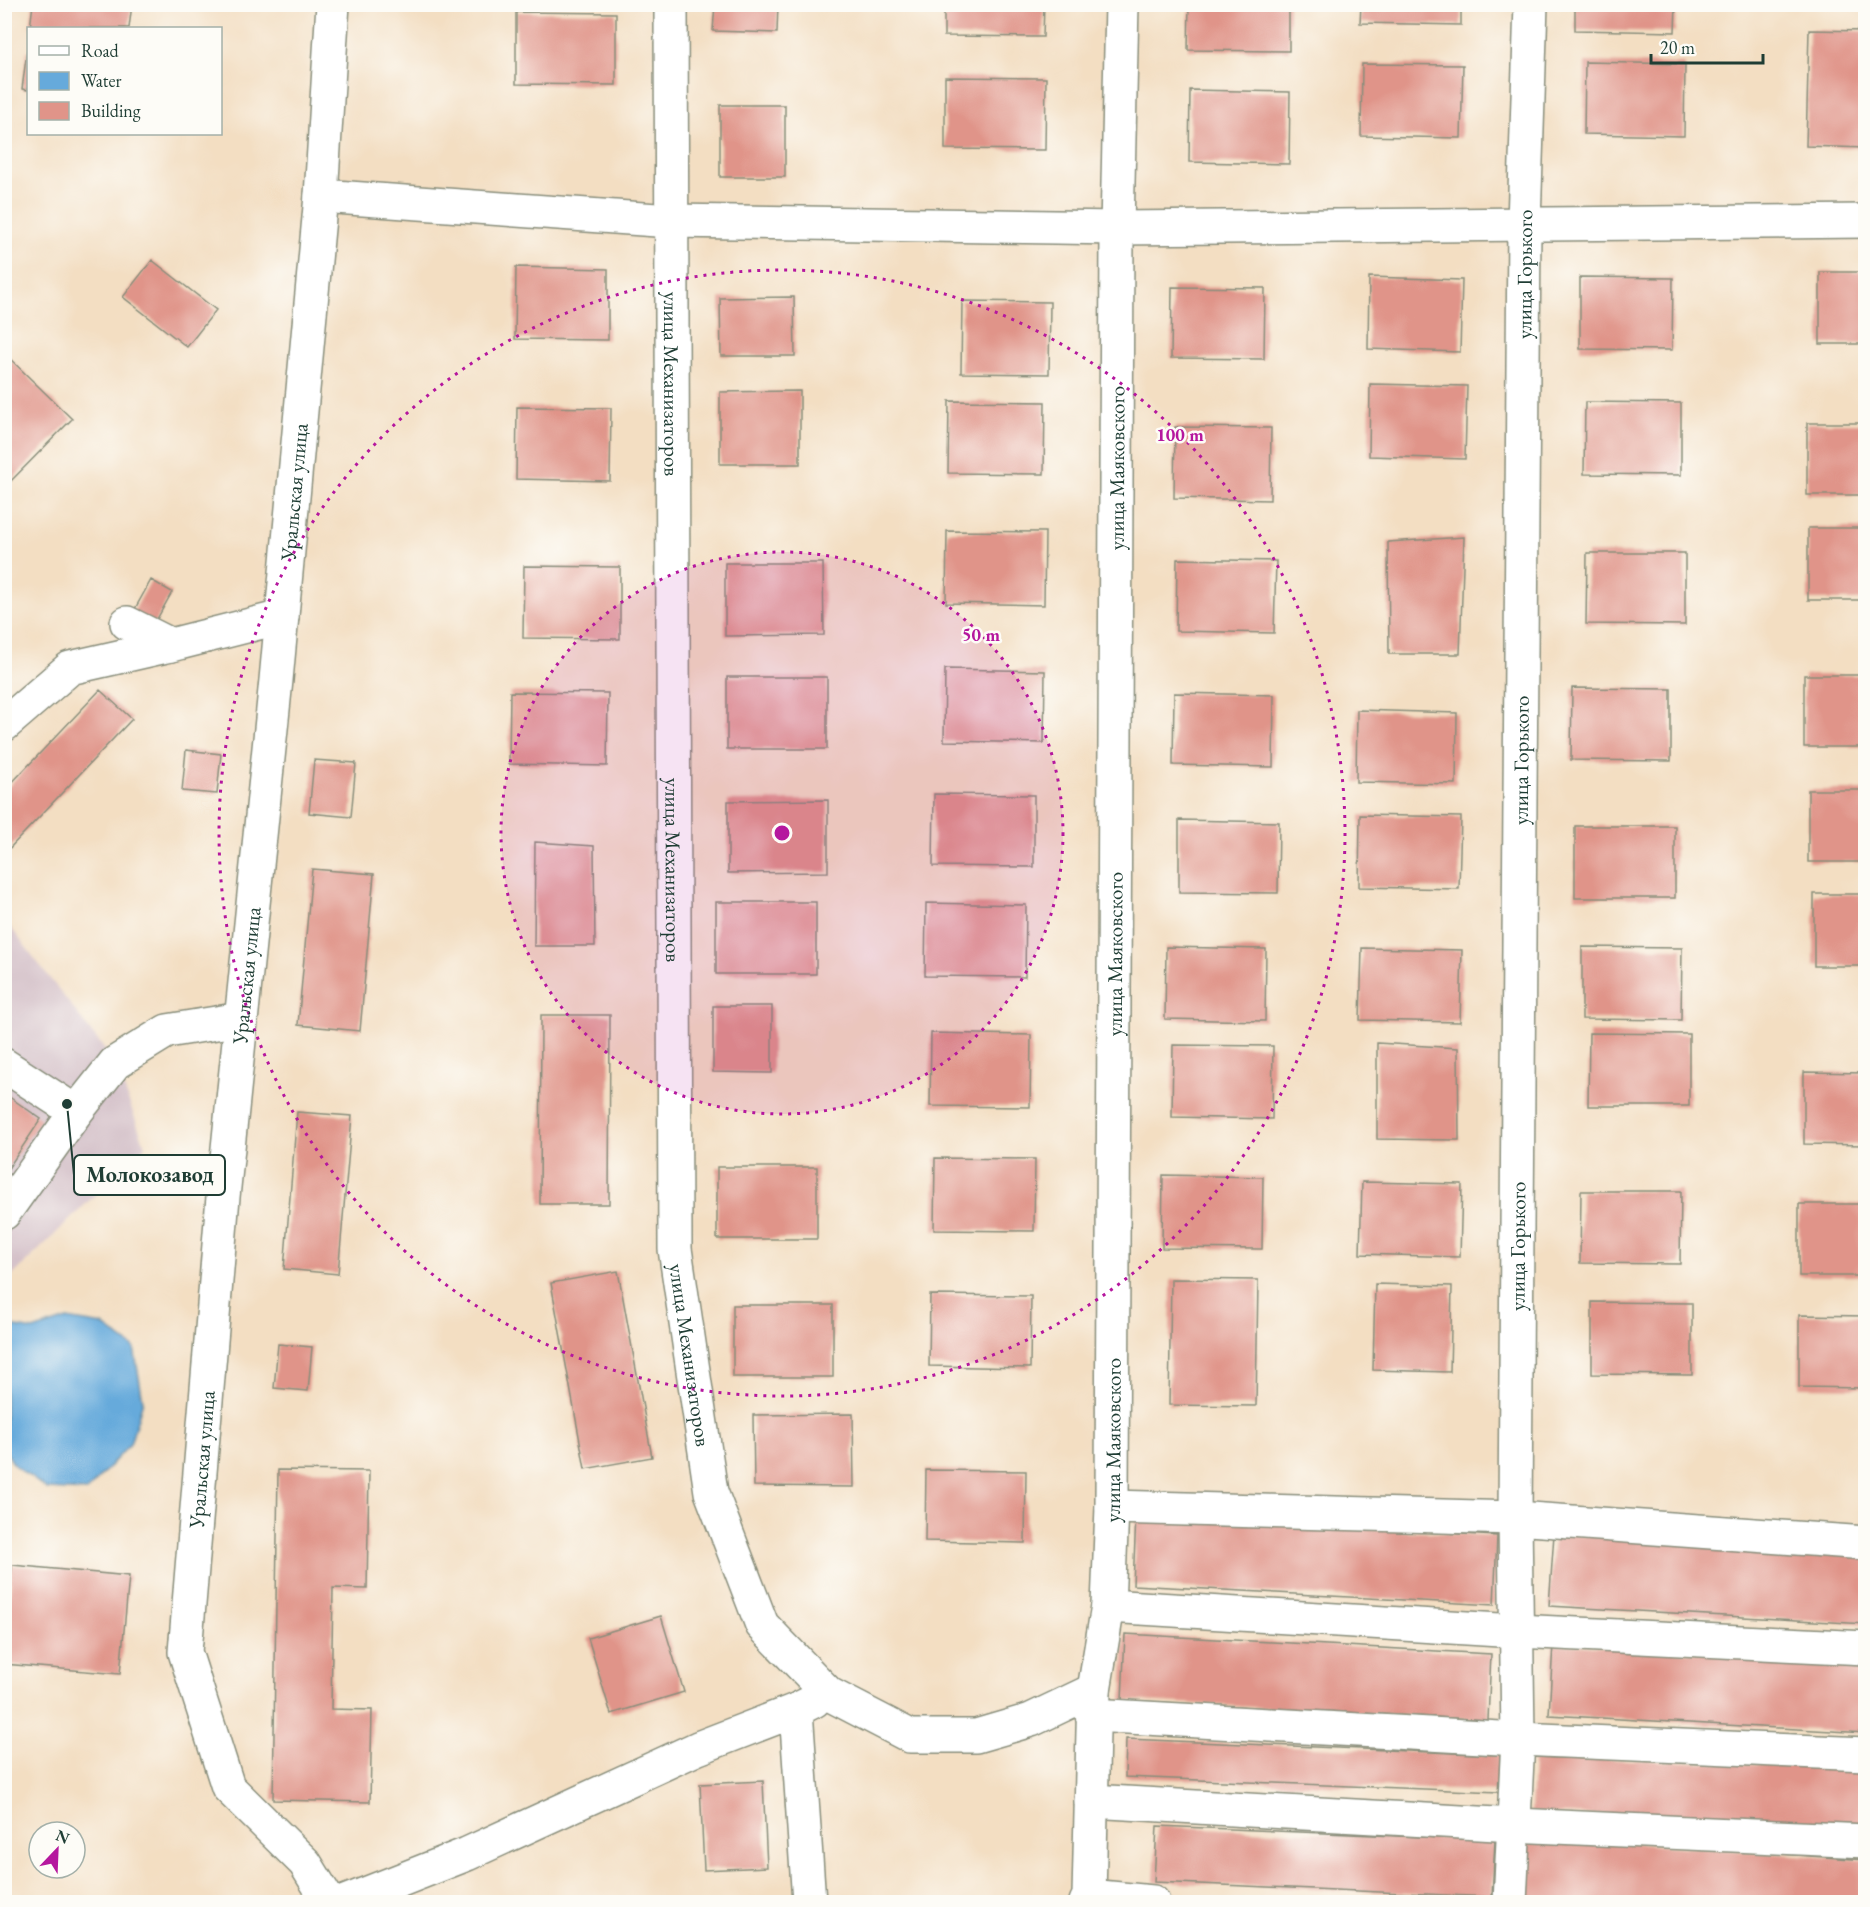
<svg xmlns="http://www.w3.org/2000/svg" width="1870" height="1907" viewBox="0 0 1870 1907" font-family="'EB Garamond',serif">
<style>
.industrial{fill:#d2bdc6}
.water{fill:#66aadb;stroke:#427488;stroke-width:1.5}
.building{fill:#e09489}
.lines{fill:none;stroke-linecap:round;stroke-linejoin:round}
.minor-casing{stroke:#898e7b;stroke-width:36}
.minor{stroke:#fff;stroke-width:33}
.ring{fill:none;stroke:#b5179e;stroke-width:3;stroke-dasharray:3 6}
.labels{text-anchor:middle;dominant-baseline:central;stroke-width:5;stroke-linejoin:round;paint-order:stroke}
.street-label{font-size:21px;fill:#1f3d34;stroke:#fdfcf7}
.centre{fill:#b5179e;stroke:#fdfcf7;stroke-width:3}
.ring-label{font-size:18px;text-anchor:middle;font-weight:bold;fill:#b5179e;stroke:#fdfcf7;stroke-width:5;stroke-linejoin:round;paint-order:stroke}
.leader{fill:none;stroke:#1f3d34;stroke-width:2}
.callout-dot{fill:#1f3d34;stroke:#fdfcf7;stroke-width:2}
.callout{fill:#fdfcf7;stroke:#1f3d34;stroke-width:2}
.callout-label{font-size:22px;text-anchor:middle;font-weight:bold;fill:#1f3d34}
</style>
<rect width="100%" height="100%" fill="#fdfcf7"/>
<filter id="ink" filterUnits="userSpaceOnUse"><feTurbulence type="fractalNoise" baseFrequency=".0167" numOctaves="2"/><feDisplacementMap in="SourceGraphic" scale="12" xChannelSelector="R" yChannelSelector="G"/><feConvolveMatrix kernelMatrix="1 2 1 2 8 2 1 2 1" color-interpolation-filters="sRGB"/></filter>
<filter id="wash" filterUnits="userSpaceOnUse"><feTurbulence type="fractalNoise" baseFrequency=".008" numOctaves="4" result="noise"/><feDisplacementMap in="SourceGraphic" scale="24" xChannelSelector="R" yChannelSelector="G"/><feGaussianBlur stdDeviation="1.35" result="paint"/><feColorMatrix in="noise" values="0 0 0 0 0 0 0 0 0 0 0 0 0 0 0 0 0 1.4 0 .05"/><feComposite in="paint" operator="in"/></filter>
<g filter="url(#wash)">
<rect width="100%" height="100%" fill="#f3dec2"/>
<!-- industrial -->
<path class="industrial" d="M 5,920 L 115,1063 L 145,1146 L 5,1283 Z"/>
<!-- water -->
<path class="water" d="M 67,1319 L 103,1325 L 134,1348 L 143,1401 L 130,1444 L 87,1491 L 47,1489 L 14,1465 L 5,1450 L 5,1325 L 33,1330 Z"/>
<g id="blocks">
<!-- building -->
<path class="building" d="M 33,4 L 132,4 L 129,28 L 30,28 Z
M 715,4 L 778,4 L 777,33 L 713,31 Z
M 944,4 L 1044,4 L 1043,37 L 944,36 Z
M 1189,4 L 1289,4 L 1289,51 L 1188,50 Z
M 1361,4 L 1461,4 L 1461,25 L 1360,23 Z
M 1575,4 L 1676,4 L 1675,32 L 1575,30 Z
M 516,12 L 616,13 L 616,85 L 516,84 Z
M 1809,30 L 1866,31 L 1866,148 L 1806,146 Z
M 27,51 L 28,51 L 28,90 L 22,89 Z
M 1585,62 L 1685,64 L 1684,136 L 1584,134 Z
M 1362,64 L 1463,65 L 1461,138 L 1361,136 Z
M 945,77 L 1046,78 L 1045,150 L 945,149 Z
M 1190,90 L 1290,92 L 1289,164 L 1189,162 Z
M 720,105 L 785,105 L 785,177 L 720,177 Z
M 152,260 L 216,310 L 187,347 L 123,297 Z
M 516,267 L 608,269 L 608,340 L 515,339 Z
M 1820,272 L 1866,272 L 1866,344 L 1820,344 Z
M 1369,277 L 1462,280 L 1460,352 L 1368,349 Z
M 1580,277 L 1673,278 L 1672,350 L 1580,349 Z
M 1172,287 L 1265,288 L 1264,359 L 1171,358 Z
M 794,297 L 795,356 L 721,356 L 720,298 Z
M 962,301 L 1050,302 L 1049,374 L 961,373 Z
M 4,353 L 72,419 L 4,488 Z
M 1370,384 L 1467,386 L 1465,459 L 1369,456 Z
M 800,391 L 800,464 L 720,464 L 720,392 Z
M 949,401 L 1045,402 L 1044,474 L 948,473 Z
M 1585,402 L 1681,403 L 1681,475 L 1584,474 Z
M 517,407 L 611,408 L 610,481 L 516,479 Z
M 1807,423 L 1866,423 L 1866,495 L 1807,495 Z
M 1175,427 L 1271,428 L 1270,500 L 1174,498 Z
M 1808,528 L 1866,528 L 1866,600 L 1808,600 Z
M 947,531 L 1045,532 L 1044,605 L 946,603 Z
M 1464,537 L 1460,654 L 1389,654 L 1388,542 Z
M 1587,553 L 1685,553 L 1685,625 L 1586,624 Z
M 1177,559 L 1276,561 L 1274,633 L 1176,631 Z
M 725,563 L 823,563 L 824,635 L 725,636 Z
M 524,566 L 620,567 L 620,639 L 523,638 Z
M 151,580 L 172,592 L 152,628 L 131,616 Z
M 945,669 L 1045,671 L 1044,743 L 944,741 Z
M 1804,675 L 1866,675 L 1866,747 L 1804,747 Z
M 727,677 L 827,677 L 827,749 L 727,749 Z
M 1572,688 L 1671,689 L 1671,761 L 1571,760 Z
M 100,690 L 132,719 L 4,854 L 4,791 Z
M 510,692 L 608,693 L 607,766 L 509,764 Z
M 1174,693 L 1274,695 L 1273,767 L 1173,765 Z
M 1357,710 L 1457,713 L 1456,784 L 1356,782 Z
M 186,750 L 221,754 L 217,794 L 182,791 Z
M 314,760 L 356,763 L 351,817 L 309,813 Z
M 1808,790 L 1866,790 L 1866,862 L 1808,862 Z
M 934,794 L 1034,795 L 1034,867 L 933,866 Z
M 828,800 L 828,872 L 728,873 L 728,801 Z
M 1360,815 L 1461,817 L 1459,889 L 1359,887 Z
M 1179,820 L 1279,822 L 1278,893 L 1179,892 Z
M 1575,826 L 1675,826 L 1675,898 L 1575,898 Z
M 535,842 L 594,846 L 595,946 L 534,946 Z
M 312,869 L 374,874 L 360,1031 L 298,1025 Z
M 1814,894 L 1866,894 L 1866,966 L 1814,966 Z
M 716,902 L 816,902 L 816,974 L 716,974 Z
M 926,903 L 1026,905 L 1025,977 L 925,976 Z
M 1166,947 L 1266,949 L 1265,1021 L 1165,1019 Z
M 1582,947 L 1682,948 L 1681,1020 L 1582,1019 Z
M 1362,948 L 1462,950 L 1460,1022 L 1360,1020 Z
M 713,1006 L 772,1006 L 772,1073 L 713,1072 Z
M 541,1015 L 610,1015 L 609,1204 L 540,1204 Z
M 931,1033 L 1031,1035 L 1030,1107 L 930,1106 Z
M 1589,1033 L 1689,1034 L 1689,1106 L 1588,1106 Z
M 1377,1043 L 1458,1048 L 1459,1140 L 1377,1139 Z
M 1173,1045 L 1273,1046 L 1272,1119 L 1172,1117 Z
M 1804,1072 L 1866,1073 L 1866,1145 L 1804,1144 Z
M 5,1094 L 41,1119 L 5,1173 Z
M 297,1112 L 352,1116 L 338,1274 L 284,1269 Z
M 935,1158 L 1035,1159 L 1034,1231 L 934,1230 Z
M 717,1167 L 817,1167 L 817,1239 L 717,1239 Z
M 1163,1175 L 1263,1177 L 1262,1249 L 1162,1248 Z
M 1362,1182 L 1462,1184 L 1460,1257 L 1360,1254 Z
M 1581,1191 L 1681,1191 L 1680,1264 L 1580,1263 Z
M 1799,1204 L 1866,1204 L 1866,1276 L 1799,1276 Z
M 618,1271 L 652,1457 L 585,1469 L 551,1283 Z
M 1171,1279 L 1258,1280 L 1256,1406 L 1169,1405 Z
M 1375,1284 L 1452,1286 L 1450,1372 L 1373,1370 Z
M 930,1295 L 1031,1296 L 1030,1368 L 929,1366 Z
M 1592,1302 L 1692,1303 L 1692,1375 L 1592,1374 Z
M 733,1305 L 833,1305 L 833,1377 L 733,1377 Z
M 1799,1315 L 1866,1316 L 1866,1388 L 1799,1387 Z
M 278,1344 L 312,1347 L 308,1391 L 274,1388 Z
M 853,1414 L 854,1487 L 754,1486 L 753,1415 Z
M 278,1470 L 369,1471 L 367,1589 L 333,1588 L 331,1709 L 372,1710 L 370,1802 L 273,1800 Z
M 926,1470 L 1026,1471 L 1025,1543 L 925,1541 Z
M 1136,1516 L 1497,1536 L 1494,1605 L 1133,1585 Z
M 1554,1534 L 1866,1552 L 1866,1624 L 1549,1606 Z
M 12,1565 L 129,1576 L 120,1674 L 4,1664 Z
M 661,1616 L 684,1692 L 611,1714 L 588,1638 Z
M 1125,1634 L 1491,1654 L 1488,1720 L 1122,1700 Z
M 1553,1644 L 1866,1662 L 1866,1733 L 1549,1715 Z
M 1126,1739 L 1500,1755 L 1499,1792 L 1125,1777 Z
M 1533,1757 L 1866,1767 L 1866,1824 L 1531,1813 Z
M 763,1781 L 767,1867 L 704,1870 L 700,1784 Z
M 1157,1826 L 1495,1840 L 1492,1897 L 1154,1882 Z
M 1527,1836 L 1866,1860 L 1866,1902 L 1522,1902 Z"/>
</g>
</g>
<g filter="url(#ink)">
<use href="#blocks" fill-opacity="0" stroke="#898e7b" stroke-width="1.5"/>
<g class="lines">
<defs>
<g id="minor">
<path id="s1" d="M 671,4 L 675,1249 L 711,1492 L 762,1625 L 829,1694 L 910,1736 L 976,1736 L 1031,1720 L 1094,1690"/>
<path d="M 321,196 L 671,221 L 1117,228 L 1866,221"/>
<path d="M 127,623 L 171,645 L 282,617"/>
<path d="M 4,725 L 70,668 L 171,645"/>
<path d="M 4,1065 L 76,1112"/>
<path d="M 4,1213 L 76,1112 L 115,1063 L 167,1031 L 241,1019"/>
<path d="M 1112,1507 L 1515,1518 L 1866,1543"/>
<path d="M 1108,1606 L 1516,1631 L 1866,1648"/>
<path d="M 1092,1715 L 1518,1739 L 1866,1754"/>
<path d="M 1091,1801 L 1514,1825 L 1866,1841"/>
<path d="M 1089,1896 L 1153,1902"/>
<path id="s2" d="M 329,1902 L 305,1863 L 228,1787 L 185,1652 L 223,1197 L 276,680 L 321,196 L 333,4"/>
<path d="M 345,1902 L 467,1854 L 698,1748 L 796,1710"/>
<path d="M 809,1902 L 796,1710 L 814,1701"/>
<path id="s3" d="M 1086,1902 L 1089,1896 L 1094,1690 L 1108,1606 L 1112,1507 L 1117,228 L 1122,4"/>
<path id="s4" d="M 1510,1902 L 1518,1739 L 1515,1518 L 1524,223 L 1531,4"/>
</g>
</defs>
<!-- minor casing -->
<use href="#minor" class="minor-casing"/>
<!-- minor -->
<use href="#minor" class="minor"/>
</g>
</g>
<!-- distance rings -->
<circle cx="782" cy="833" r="281" fill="#b5179e" fill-opacity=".12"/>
<g class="ring">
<circle cx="782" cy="833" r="281"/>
<circle cx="782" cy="833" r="563"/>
</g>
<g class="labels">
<!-- street labels -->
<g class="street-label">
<text stroke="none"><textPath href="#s4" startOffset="1628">улица Горького</textPath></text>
<text stroke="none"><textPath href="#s1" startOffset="380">улица Механизаторов</textPath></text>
<text stroke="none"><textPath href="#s3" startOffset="1436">улица Маяковского</textPath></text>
<text stroke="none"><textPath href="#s2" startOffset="1461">Уральская улица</textPath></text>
<text stroke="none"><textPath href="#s4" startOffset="1142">улица Горького</textPath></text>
<text stroke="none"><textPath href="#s1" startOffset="866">улица Механизаторов</textPath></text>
<text stroke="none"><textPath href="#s3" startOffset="950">улица Маяковского</textPath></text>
<text stroke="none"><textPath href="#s2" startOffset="975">Уральская улица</textPath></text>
<text stroke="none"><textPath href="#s4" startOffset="656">улица Горького</textPath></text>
<text stroke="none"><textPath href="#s1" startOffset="1352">улица Механизаторов</textPath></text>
<text stroke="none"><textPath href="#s3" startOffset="464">улица Маяковского</textPath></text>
<text stroke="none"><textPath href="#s2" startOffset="489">Уральская улица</textPath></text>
</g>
</g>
<circle cx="782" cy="833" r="9" class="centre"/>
<g class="ring-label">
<text x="1180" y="441">100 m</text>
<text x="981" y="641">50 m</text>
</g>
<!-- callouts -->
<path class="leader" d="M67 1104L74 1175"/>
<circle class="callout-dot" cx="67" cy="1104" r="6"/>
<rect class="callout" x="74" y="1155" width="151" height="40" rx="6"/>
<g class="callout-label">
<text x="150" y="1182">Молокозавод</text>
</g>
<!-- margin -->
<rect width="1870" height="1907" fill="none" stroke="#fdfcf7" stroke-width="24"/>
<!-- legend -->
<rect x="27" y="27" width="195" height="108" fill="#fdfcf7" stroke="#a4b0a9" stroke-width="1.5"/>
<rect x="39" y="46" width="30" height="9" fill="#ffffff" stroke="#a4b0a9" stroke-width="1.5"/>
<text x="81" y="57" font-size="18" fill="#1f3d34">Road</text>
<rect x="39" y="72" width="30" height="18" fill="#66aadb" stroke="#a4b0a9" stroke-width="1.5"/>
<text x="81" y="87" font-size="18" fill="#1f3d34">Water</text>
<rect x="39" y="102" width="30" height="18" fill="#e09489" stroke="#a4b0a9" stroke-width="1.5"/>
<text x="81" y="117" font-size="18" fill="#1f3d34">Building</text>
<!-- north arrow -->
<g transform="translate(57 1850) rotate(23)"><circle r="28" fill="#fdfcf7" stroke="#a4b0a9" stroke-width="1.5"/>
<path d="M0-4.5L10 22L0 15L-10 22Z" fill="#b5179e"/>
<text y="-9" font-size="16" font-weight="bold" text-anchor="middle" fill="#1f3d34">N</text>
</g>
<!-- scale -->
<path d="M1651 54v9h112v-9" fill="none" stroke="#1f3d34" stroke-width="3"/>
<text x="1660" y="54" font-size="18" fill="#1f3d34" stroke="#fdfcf7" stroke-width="4.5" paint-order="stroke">20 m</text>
</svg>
